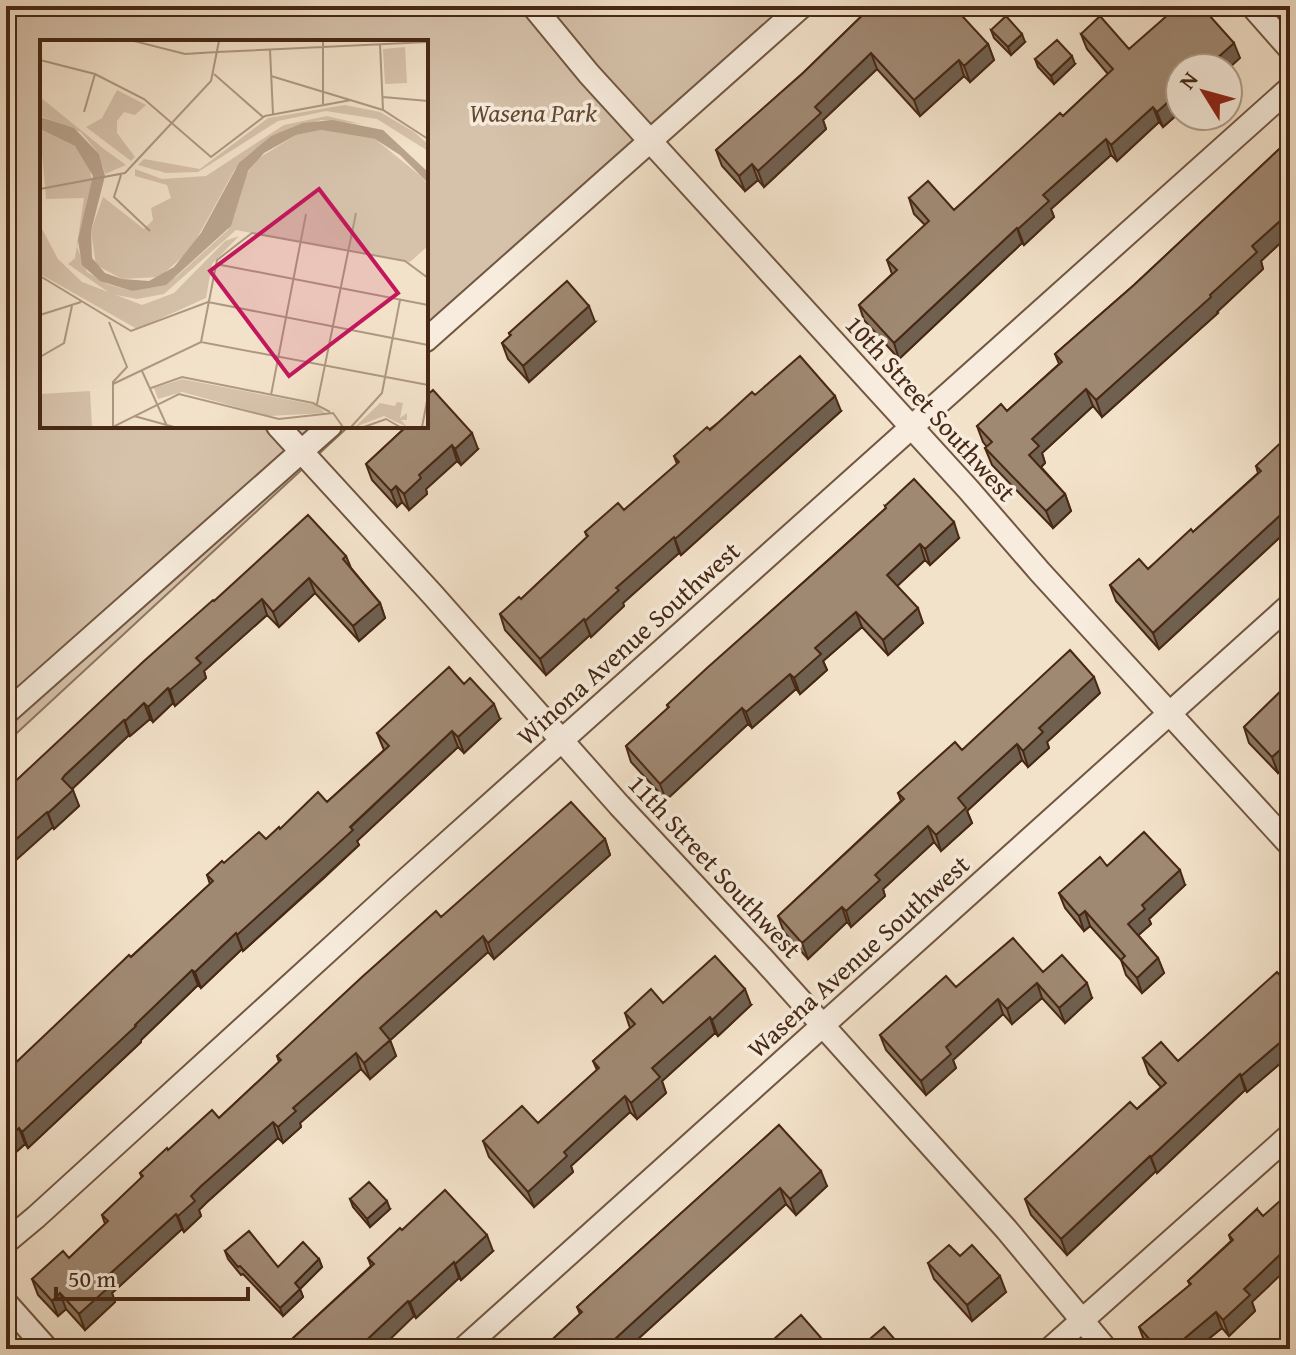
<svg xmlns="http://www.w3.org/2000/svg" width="1296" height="1355" viewBox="0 0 1296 1355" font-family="'Gentium Book Plus',serif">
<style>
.green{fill:#d6c2ab;stroke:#8e7560;stroke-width:2}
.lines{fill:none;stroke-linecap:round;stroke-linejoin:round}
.street-casing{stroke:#725642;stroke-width:26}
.street{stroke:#f7ecdd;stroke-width:22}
.wall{fill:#8a7663;stroke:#472814;stroke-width:2}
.shaded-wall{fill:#706050;stroke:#472814;stroke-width:2}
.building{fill:#a08973;stroke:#472814;stroke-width:2}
.labels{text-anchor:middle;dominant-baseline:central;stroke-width:7;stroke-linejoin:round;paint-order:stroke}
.park-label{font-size:26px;font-style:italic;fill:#644732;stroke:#f7ecdd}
.street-label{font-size:26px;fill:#472814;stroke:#f7ecdd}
.inset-road{fill:none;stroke:#ae9881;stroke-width:2}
.view{fill:#c2185b;fill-opacity:0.15;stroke:#c2185b;stroke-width:4}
.inset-edge{fill:none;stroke:#472814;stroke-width:4}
</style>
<rect width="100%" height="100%" fill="#f3e2ca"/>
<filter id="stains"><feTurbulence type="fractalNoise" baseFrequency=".0025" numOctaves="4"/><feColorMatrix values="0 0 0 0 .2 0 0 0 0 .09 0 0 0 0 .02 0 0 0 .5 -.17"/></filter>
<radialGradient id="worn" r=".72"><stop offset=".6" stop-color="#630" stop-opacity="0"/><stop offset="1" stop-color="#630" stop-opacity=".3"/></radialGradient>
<!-- green -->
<path class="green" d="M 6,6 L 804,6 L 426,355 L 426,42 L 42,42 L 42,426 L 349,426 L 6,743 Z"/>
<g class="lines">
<defs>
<path id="street" d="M 533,6 L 589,74 L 968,489 L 1040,572 L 1290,845
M 1252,6 L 1290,49
M 426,340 L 802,6
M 278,426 L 432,594 L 619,805 L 763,959 L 1006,1229 L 1106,1349
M 6,713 L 330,426
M 6,1242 L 36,1217 L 397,888 L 1290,88
M 6,1303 L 47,1349
M 463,1349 L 1290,605
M 1050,1349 L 1290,1135"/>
</defs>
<!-- street casing -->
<use href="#street" class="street-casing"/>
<!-- street -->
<use href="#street" class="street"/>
</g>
<!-- wall -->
<path class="wall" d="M 872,6 L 988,44 L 994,60 L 970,82 L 964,76 L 920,116 L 877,69 L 823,120 L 826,129 L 764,187 L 758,180 L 745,191 L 722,166 L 716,150 L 803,73 Z
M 991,30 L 1025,42 L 1011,55 L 994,38 Z
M 1081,34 L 1129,49 L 1240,58 L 1180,68 L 1180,112 L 1163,127 L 1159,122 L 1117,161 L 1111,155 L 1051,209 L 1054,217 L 1024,245 L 1022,243 L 899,359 L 864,320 L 859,305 L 892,274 L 887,260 L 925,225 L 914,214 L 909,198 L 954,210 L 1063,116 L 1108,74 L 1087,49 Z
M 1035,59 L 1075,64 L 1054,84 L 1038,67 Z
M 1290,139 L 1290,234 L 1261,261 L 1263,269 L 1217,312 L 1218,313 L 1102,417 L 1093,406 L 1042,453 L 1045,463 L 1041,467 L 1065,494 L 1071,511 L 1053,528 L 992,465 L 985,448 L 987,447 L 983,442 L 977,426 L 1007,411 L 1059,364 L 1055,354 L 1134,285 Z
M 595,322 L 529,382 L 508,359 L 502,343 L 510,336 L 509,333 Z
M 755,395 L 841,411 L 681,555 L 679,553 L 623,603 L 624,606 L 591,637 L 590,635 L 546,675 L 505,630 L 500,614 L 521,599 L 587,537 L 585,532 L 624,510 L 677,464 L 674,456 Z
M 407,426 L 478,449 L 461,465 L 457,461 L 426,489 L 427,494 L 409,510 L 402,502 L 397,507 L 372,480 L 366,464 Z
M 1290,428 L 1290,528 L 1159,649 L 1116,601 L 1110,585 L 1148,569 L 1193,532 L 1258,473 L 1256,466 L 1287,438 L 1285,433 Z
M 885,506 L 959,538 L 930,565 L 925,560 L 897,586 L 923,623 L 888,655 L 862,627 L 823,661 L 827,670 L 800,694 L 796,689 L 752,728 L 748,724 L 666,800 L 631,762 L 626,746 L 668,708 L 667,705 L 886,508 Z
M 346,556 L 351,568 L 380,603 L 385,618 L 359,641 L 315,593 L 279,627 L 267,615 L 204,671 L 206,678 L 175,706 L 173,703 L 153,722 L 150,719 L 130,736 L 129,735 L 72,789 L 79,806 L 54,829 L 6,790 L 214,601 Z
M 1290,682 L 1290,762 L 1278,773 L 1249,743 L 1244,727 Z
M 1100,693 L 1047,742 L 1049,748 L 1028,767 L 1022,760 L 967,811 L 972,823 L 941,851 L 934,842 L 883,889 L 885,896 L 851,927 L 847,922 L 808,959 L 784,932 L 778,916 L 901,801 L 898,793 L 962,750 Z
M 500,719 L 464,753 L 458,747 L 357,841 L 359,845 L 324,878 L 243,951 L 242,949 L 201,988 L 198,985 L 141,1040 L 141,1042 L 28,1148 L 25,1144 L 6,1161 L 6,1072 L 210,884 L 207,875 L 224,863 L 266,839 L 280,829 L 327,802 L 384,750 L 377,733 Z
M 605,839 L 610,855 L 494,959 L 488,952 L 390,1040 L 396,1056 L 370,1079 L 361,1069 L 300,1123 L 301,1127 L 283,1143 L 278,1138 L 206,1203 L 199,1210 L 201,1216 L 184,1232 L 182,1229 L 112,1293 L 115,1302 L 85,1330 L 66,1309 L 58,1316 L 38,1295 L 32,1279 L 69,1258 L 105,1224 L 102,1215 L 142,1178 L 140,1173 L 168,1150 L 219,1118 L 279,1062 L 277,1056 L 441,917 Z
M 1107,866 L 1185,885 L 1149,919 L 1151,924 L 1138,935 L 1158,958 L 1164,973 L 1142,993 L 1126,975 L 1121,960 L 1090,926 L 1084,931 L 1065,908 L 1059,893 Z
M 1043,972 L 1092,998 L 1065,1023 L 1042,998 L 1012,1024 L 1003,1014 L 953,1060 L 956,1068 L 926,1095 L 886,1050 L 880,1035 L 956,987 Z
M 1290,977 L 1290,1055 L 1247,1092 L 1245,1090 L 1157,1173 L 1156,1171 L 1067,1255 L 1031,1215 L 1025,1199 L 1137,1109 L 1161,1087 L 1149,1074 L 1143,1058 L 1178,1061 Z
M 663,1003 L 751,1005 L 718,1036 L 715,1033 L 662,1081 L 666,1093 L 637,1119 L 630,1112 L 571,1166 L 573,1172 L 534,1207 L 489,1157 L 483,1141 L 538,1123 L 597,1070 L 593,1061 L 630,1028 L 625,1013 Z
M 779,1125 L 827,1186 L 796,1215 L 786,1204 L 627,1349 L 542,1349 L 580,1314 L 577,1307 Z
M 350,1199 L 390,1209 L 370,1227 L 353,1207 Z
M 1257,1209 L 1252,1302 L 1255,1311 L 1229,1336 L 1222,1328 L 1196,1349 L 1150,1349 L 1145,1343 L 1139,1327 L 1190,1285 L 1188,1281 L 1231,1241 L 1229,1235 Z
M 402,1230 L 493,1251 L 461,1280 L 459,1278 L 416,1318 L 414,1316 L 295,1346 L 292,1339 L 371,1266 L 368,1258 Z
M 225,1251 L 278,1267 L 319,1259 L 322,1267 L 300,1289 L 303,1297 L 283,1316 L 243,1274 L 241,1275 L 228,1259 Z
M 960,1256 L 1006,1292 L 972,1321 L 934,1279 L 928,1263 Z"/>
<!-- shaded-wall -->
<path class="shaded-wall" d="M 1022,34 L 1025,42 L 1011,55 L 1008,47 Z
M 1234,43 L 1240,58 L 1228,69 L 1206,68 Z
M 988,44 L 994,60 L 970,82 L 964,66 Z
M 871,53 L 877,69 L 823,120 L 826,129 L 764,187 L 758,171 L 815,107 Z
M 1072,56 L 1075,64 L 1054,84 L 1051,76 Z
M 959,60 L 964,76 L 920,116 L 914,100 Z
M 1180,91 L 1180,112 L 1163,127 L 1157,112 Z
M 1153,107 L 1159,122 L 1117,161 L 1111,145 Z
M 1106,139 L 1111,155 L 1051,209 L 1054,217 L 1024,245 L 1018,229 L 1043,195 Z
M 752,164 L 758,180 L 745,191 L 739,176 Z
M 1290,212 L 1290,234 L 1261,261 L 1263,269 L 1217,312 L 1218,313 L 1102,417 L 1096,400 L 1210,295 L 1252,246 Z
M 1017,228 L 1022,243 L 899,359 L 894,343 Z
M 589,306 L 595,322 L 529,382 L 523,366 Z
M 1086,389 L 1093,406 L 1042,453 L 1045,463 L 1036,472 L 1029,455 L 1032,439 Z
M 835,396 L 841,411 L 681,555 L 675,539 Z
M 472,433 L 478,449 L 461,465 L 455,449 Z
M 452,445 L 457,461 L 426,489 L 427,494 L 409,510 L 404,494 L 419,475 Z
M 396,486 L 402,502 L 397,507 L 391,491 Z
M 1065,494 L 1071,511 L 1053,528 L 1046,511 Z
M 1290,506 L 1290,528 L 1159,649 L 1153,633 Z
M 954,522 L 959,538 L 930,565 L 925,549 Z
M 674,537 L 679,553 L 623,603 L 624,606 L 591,637 L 585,621 L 616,588 Z
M 920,544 L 925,560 L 893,590 L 887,575 Z
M 309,578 L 315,593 L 279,627 L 273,612 Z
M 262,599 L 267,615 L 204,671 L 206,678 L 175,706 L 170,690 L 196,658 Z
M 380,603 L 385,618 L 359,641 L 353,626 Z
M 918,608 L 923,623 L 888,655 L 883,640 Z
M 856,612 L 862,627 L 823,661 L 827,670 L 800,694 L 794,678 L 815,648 Z
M 584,619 L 590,635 L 546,675 L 540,659 Z
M 790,674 L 796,689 L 752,728 L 746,712 Z
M 1094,677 L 1100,693 L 1047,742 L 1049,748 L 1028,767 L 1023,751 L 1039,728 Z
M 168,688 L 173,703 L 153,722 L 148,707 Z
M 144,703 L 150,719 L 130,736 L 125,721 Z
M 494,704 L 500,719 L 464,753 L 458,737 Z
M 742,708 L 748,724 L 666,800 L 660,784 Z
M 124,720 L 129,735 L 70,791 L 62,779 L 65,775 Z
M 452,731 L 458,747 L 357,841 L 359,845 L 243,951 L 237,935 Z
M 1290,741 L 1290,762 L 1278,773 L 1272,757 Z
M 1017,744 L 1022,760 L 967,811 L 972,823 L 941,851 L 936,835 L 958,798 Z
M 73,790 L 79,806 L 54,829 L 48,813 Z
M 47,812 L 53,827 L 6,869 L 6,848 Z
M 928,826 L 934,842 L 883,889 L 885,896 L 851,927 L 846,911 L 875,875 Z
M 605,839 L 610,855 L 494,959 L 488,943 Z
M 1180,870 L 1185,885 L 1149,919 L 1151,924 L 1134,939 L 1128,924 L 1142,905 Z
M 9,876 L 14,891 L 6,901 L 6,879 Z
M 842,907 L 847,922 L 808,959 L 802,943 Z
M 1085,911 L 1090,926 L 1084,931 L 1079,916 Z
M 236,933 L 242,949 L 201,988 L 195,972 Z
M 483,936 L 488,952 L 386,1044 L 380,1028 Z
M 1158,958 L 1164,973 L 1142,993 L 1137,978 Z
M 192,970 L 198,985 L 141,1040 L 141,1042 L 28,1148 L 22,1132 Z
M 1037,983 L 1042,998 L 1012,1024 L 1007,1009 Z
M 1087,983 L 1092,998 L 1065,1023 L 1059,1008 Z
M 745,989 L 751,1005 L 718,1036 L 712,1020 Z
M 998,999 L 1003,1014 L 953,1060 L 956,1068 L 926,1095 L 921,1081 L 946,1047 Z
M 710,1017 L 715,1033 L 662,1081 L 666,1093 L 637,1119 L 631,1103 L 652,1068 Z
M 1290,1034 L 1290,1055 L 1247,1092 L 1241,1076 Z
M 390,1040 L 396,1056 L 370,1079 L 364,1063 Z
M 356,1053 L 361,1069 L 300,1123 L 301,1127 L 283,1143 L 278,1127 L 293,1108 Z
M 1240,1074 L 1245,1090 L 1157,1173 L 1151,1157 Z
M 625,1096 L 630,1112 L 571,1166 L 573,1172 L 534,1207 L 528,1192 L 564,1152 Z
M 273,1122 L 278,1138 L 206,1203 L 199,1210 L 201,1216 L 184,1232 L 178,1216 L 191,1196 L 200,1187 Z
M 19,1128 L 25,1144 L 6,1161 L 6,1140 Z
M 1150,1156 L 1156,1171 L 1067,1255 L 1061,1239 Z
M 821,1171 L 827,1186 L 796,1215 L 790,1199 Z
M 780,1188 L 786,1204 L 627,1349 L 604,1349 Z
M 387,1201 L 390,1209 L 370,1227 L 367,1219 Z
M 176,1214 L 182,1229 L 112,1293 L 115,1302 L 85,1330 L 79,1314 L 103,1280 Z
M 487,1235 L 493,1251 L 461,1280 L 455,1264 Z
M 1290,1245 L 1290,1266 L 1252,1302 L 1255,1311 L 1229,1336 L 1223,1320 L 1244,1289 Z
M 319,1259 L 322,1267 L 298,1291 L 295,1283 Z
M 454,1262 L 459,1278 L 416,1318 L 410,1302 Z
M 1000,1276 L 1006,1292 L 972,1321 L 967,1305 Z
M 300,1289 L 303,1297 L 283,1316 L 280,1308 Z
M 60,1293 L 66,1309 L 58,1316 L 52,1301 Z
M 408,1301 L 414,1316 L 380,1349 L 357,1349 Z
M 1216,1312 L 1222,1328 L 1196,1349 L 1174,1349 L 1173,1348 Z
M 1166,1339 L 1169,1349 L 1157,1349 L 1156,1347 Z"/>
<!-- building -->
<path class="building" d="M 872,6 L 953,6 L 988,44 L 964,66 L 959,60 L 914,100 L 871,53 L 815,107 L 821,113 L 758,171 L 752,164 L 739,176 L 716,150 L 803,73 Z
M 1178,6 L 1201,6 L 1234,43 L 1206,68 L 1180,68 L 1180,91 L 1157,112 L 1153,107 L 1111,145 L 1106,139 L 1043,195 L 1049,201 L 1018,229 L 1017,228 L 894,343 L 859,305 L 897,270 L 887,260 L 929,221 L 909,198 L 928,181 L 954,210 L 1060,113 L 1063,116 L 1113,69 L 1081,34 L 1100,16 L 1129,49 Z
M 1006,16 L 1022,34 L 1008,47 L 991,30 Z
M 1057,40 L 1072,56 L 1051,76 L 1035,59 Z
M 1290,139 L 1290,212 L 1252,246 L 1257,252 L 1210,295 L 1211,297 L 1096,400 L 1086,389 L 1032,439 L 1039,446 L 1029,455 L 1065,494 L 1046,511 L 985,448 L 992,442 L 977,426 L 1001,404 L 1007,411 L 1062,362 L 1055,354 L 1134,285 Z
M 567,281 L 589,306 L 523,366 L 502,343 L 511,335 L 509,333 Z
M 800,356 L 835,396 L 675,539 L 674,537 L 616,588 L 619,590 L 585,621 L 584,619 L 540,659 L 500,614 L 519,597 L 521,599 L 588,536 L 585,532 L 618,503 L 624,510 L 679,462 L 674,456 L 707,427 L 710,430 L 752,392 L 755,395 Z
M 433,390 L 472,433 L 455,449 L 452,445 L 419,475 L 421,478 L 404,494 L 396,486 L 391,491 L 366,464 L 407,426 L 426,426 L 426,396 Z
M 1290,428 L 1290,506 L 1153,633 L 1110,585 L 1139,559 L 1148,569 L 1191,529 L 1193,532 L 1261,471 L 1256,466 L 1288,436 L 1285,433 Z
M 914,479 L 954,522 L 925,549 L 920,544 L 887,575 L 918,608 L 883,640 L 856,612 L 815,648 L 821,654 L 794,678 L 790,674 L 746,712 L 742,708 L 660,784 L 626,746 L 669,707 L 667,705 L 707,668 L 833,556 L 886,508 L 885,506 Z
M 308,515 L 346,556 L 343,559 L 380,603 L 353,626 L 309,578 L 273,612 L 262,599 L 196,658 L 201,663 L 170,690 L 168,688 L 148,707 L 144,703 L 125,721 L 124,720 L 65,775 L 62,779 L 73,790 L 48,813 L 47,812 L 6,848 L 6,790 L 144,661 L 213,600 L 214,601 Z
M 1070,650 L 1094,677 L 1039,728 L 1043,732 L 1023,751 L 1017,744 L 958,798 L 966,808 L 936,835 L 928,826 L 875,875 L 880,880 L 846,911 L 842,907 L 802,943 L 778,916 L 904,799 L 898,793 L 955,742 L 962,750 Z
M 449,667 L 464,684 L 470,678 L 494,704 L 458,737 L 452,731 L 350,827 L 353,830 L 318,862 L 237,935 L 236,933 L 195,972 L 192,970 L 135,1025 L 136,1026 L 22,1132 L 19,1128 L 6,1140 L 6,1072 L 129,955 L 131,957 L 213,881 L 207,875 L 222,861 L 224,863 L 259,832 L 266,839 L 279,827 L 280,829 L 318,792 L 327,802 L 389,746 L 377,733 Z
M 1290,682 L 1290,741 L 1272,757 L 1244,727 Z
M 571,802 L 605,839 L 488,943 L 483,936 L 380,1028 L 390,1040 L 364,1063 L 356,1053 L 293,1108 L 296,1111 L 278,1127 L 273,1122 L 200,1187 L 191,1196 L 195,1201 L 178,1216 L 176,1214 L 103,1280 L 110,1286 L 79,1314 L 60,1293 L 52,1301 L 32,1279 L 63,1251 L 69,1258 L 108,1221 L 102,1215 L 143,1176 L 140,1173 L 167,1148 L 168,1150 L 212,1110 L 219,1118 L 281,1060 L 277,1056 L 362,977 L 436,911 L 441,917 Z
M 1144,832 L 1180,870 L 1142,905 L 1145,909 L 1128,924 L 1158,958 L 1137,978 L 1121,960 L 1125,956 L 1085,911 L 1079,916 L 1059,893 L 1100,857 L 1107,866 Z
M 1013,938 L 1043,972 L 1062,955 L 1087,983 L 1059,1008 L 1037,983 L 1007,1009 L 998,999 L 946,1047 L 951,1054 L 921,1081 L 880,1035 L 946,976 L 956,987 Z
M 715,956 L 745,989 L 712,1020 L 710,1017 L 652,1068 L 660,1077 L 631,1103 L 625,1096 L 564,1152 L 567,1156 L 528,1192 L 483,1141 L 522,1106 L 538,1123 L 599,1068 L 593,1061 L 635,1024 L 625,1013 L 651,989 L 663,1003 Z
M 1277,972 L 1285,981 L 1290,977 L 1290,1034 L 1241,1076 L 1240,1074 L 1151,1157 L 1150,1156 L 1061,1239 L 1025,1199 L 1130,1102 L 1137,1109 L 1166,1083 L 1143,1058 L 1161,1042 L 1178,1061 Z
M 779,1125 L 821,1171 L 790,1199 L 780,1188 L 604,1349 L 542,1349 L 582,1312 L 577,1307 Z
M 369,1182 L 387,1201 L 367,1219 L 350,1199 Z
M 445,1190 L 487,1235 L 455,1264 L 454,1262 L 410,1302 L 408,1301 L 357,1349 L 292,1349 L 297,1344 L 292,1339 L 374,1264 L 368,1258 L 400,1228 L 402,1230 Z
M 1290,1192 L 1290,1245 L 1244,1289 L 1250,1295 L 1223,1320 L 1216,1312 L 1173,1348 L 1166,1339 L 1156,1347 L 1139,1327 L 1191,1284 L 1188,1281 L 1233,1240 L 1229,1235 L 1257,1209 L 1263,1216 Z
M 249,1231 L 278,1267 L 303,1242 L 319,1259 L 295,1283 L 300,1289 L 280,1308 L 240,1266 L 238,1267 L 225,1251 Z
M 949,1245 L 960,1256 L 972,1245 L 1000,1276 L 967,1305 L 928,1263 Z
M 801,1315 L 829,1347 L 827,1349 L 767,1349 L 765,1347 Z
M 884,1327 L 903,1349 L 858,1349 Z"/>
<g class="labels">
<!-- park labels -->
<g class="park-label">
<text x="533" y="112">Wasena Park</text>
</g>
<!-- street labels -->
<g class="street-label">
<text transform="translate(931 408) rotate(48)">10th Street Southwest</text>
<text transform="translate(628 643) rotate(-42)">Winona Avenue Southwest</text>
<text transform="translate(715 866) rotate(47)">11th Street Southwest</text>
<text transform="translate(858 956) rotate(-42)">Wasena Avenue Southwest</text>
</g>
</g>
<!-- overview -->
<g transform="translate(40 40)">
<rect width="388" height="388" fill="#f3e2ca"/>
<path d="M 365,7 L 367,43 L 345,44 L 343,9 ZM 77,50 L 106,65 L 95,75 L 84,72 L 77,81 L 77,93 L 95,117 L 91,121 L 46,87 L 62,78 ZM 0,57 L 64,109 L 86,125 L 65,134 L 59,114 L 41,92 L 0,76 ZM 305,65 L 340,72 L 374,92 L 388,104 L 388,111 L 337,79 L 286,71 L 238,81 L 158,132 L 126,133 L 98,125 L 104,119 L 160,129 L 228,78 ZM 287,76 L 321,84 L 281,80 L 231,96 L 195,129 L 151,209 L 120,237 L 82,239 L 56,225 L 51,191 L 63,157 L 104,189 L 113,180 L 111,168 L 131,158 L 127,145 L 95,136 L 95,129 L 122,139 L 166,136 L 244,85 ZM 0,89 L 35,106 L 48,122 L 53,145 L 37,207 L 47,232 L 67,244 L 92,251 L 136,237 L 188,190 L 204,137 L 219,118 L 256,95 L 281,90 L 335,99 L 382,137 L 388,145 L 388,206 L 370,222 L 196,190 L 124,254 L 97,259 L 71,254 L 28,224 L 35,218 L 44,158 L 6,159 ZM 0,185 L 18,219 L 42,242 L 102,265 L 134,253 L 185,201 L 199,196 L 172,224 L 166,258 L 97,289 L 2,235 ZM 142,339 L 276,365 L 285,373 L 229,376 L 142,352 L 118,359 L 114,348 ZM 50,351 L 52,387 L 0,387 L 0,354 ZM 357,362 L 363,363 L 360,378 L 367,373 L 367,380 L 361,380 L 367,387 L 344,376 L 315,387 L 340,363 L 355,366 Z" fill="#d6c2ab"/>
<path d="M 0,77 L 34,88 L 59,114 L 65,136 L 51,191 L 52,218 L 65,233 L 82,239 L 109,241 L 134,227 L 161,193 L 199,123 L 231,96 L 263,83 L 293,80 L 343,90 L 388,132 L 388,143 L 360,115 L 335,99 L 281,90 L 256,95 L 224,113 L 208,131 L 191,186 L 126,245 L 92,251 L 60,241 L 42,225 L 38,200 L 53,136 L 35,106 L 0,89 Z" fill="#b9a38c"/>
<path class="inset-road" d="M 94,1 L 145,14 L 177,12M 283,1 L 283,64M 340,4 L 343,70M 230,10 L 233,74M 177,12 L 388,2M 0,20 L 55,34 L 104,59 L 171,117 L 225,76 L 311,60M 174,34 L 223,77M 231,36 L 343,70 L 388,99M 343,57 L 388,61M 44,72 L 55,34M 81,135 L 74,157 L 110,191M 0,149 L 85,133 L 171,41 L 179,1M 176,224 L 388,265M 0,236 L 91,291 L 168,262 L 388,305M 0,275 L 41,262M 69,282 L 87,327 L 73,342 L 73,387 L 139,354 L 239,379 L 293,373 L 303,387M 161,302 L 177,220 L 212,193 L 365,221 L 388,238M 0,317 L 24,303 L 32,266M 102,331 L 127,386M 73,344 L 161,302 L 388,345M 111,348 L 142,337 L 273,363 L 290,372M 231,355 L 266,174M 277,364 L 316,173M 94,376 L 134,387M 311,387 L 342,353 L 360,260M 324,387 L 346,379 L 360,387M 382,387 L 388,356"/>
<path class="view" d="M 279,149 L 358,253 L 249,336 L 170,231 Z"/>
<rect width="388" height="388" class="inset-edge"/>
</g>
<!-- margin -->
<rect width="1296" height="1355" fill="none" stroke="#f3e2ca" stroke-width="32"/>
<rect x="8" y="8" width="1280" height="1339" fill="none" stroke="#472814" stroke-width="4"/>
<rect x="16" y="16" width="1264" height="1323" fill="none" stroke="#472814" stroke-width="2"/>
<!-- north arrow -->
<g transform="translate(1204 92) rotate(307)"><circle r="38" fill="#f7ecdd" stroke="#b19e8d" stroke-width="2"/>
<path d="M0-6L14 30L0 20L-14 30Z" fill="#8f2418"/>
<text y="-12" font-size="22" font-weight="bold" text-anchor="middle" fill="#472814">N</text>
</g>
<!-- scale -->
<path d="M56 1287v12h192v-12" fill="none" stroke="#472814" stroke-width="4"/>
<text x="68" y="1287" font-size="24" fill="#472814" stroke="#f7ecdd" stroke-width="6" paint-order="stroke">50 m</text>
<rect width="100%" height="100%" filter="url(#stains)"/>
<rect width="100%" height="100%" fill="url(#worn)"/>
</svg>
